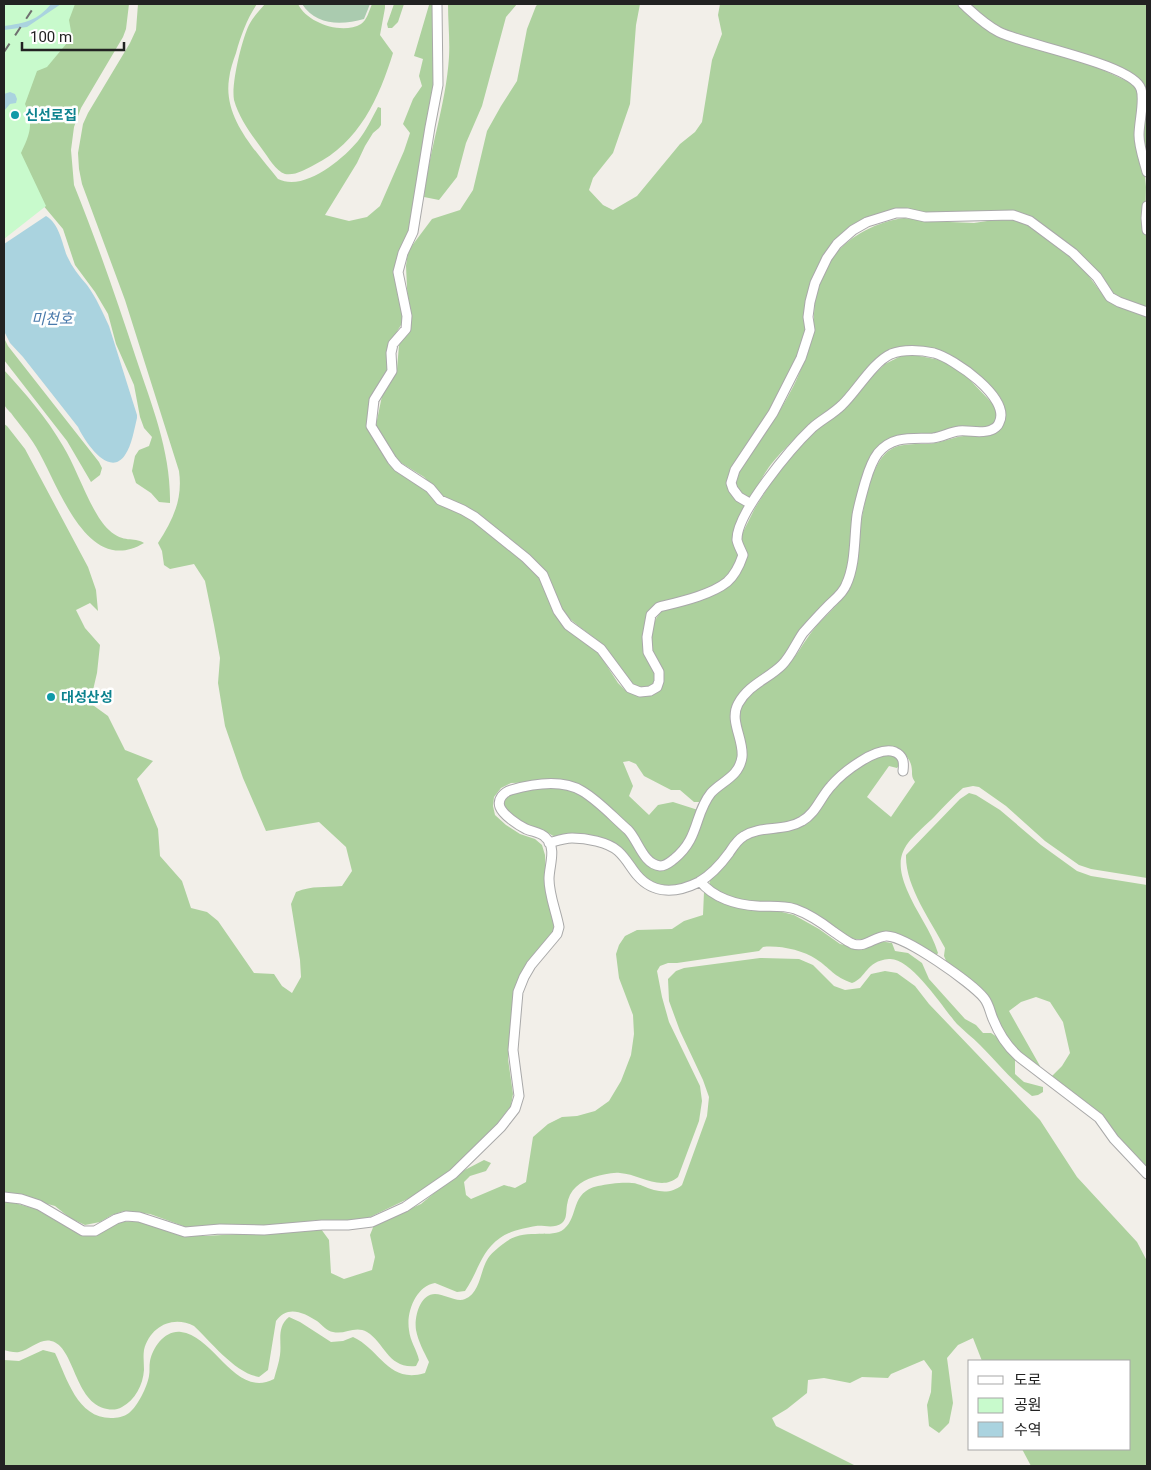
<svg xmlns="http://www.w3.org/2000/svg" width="1151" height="1470" viewBox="0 0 1151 1470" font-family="Roboto,'Noto Sans KR',sans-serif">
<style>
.forest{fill:#add19e}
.cemetery{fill:#aacbaf}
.park{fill:#c8facc}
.water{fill:#aad3df}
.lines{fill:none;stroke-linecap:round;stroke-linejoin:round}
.minor-casing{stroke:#a9a9a9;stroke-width:11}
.minor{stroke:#fff;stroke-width:9}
.rail{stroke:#707070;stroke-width:2;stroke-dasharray:10 10;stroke-linecap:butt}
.culture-dot{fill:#0f9aa8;stroke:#fff;stroke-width:2}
.labels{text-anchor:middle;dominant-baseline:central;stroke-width:5;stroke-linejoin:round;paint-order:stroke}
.culture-label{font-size:14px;font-weight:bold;fill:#0d838f;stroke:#fff;text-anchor:start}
.water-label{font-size:15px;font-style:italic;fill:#4a7aab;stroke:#fff}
</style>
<rect width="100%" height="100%" fill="#f2efe9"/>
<!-- forest -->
<path class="forest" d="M 74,4 L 129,4 L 126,29 L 123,37 L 81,108 L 74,127 L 71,150 L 74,185 C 97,242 117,300 136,358 C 152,406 171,452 170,503 L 159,502 L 151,493 L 136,483 L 132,471 L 135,456 L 139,450 L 149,446 L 152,437 L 144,428 L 140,417 L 134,385 L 116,344 L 108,314 L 95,292 L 75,265 L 63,229 L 42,204 L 20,152 L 23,105 L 36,71 L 68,19 Z
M 138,4 L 257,4 C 247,19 241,35 236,53 C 233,61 230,70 229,79 C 223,118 256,151 278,179 C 304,192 342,160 358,141 C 366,131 372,118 378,107 L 381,108 L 381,125 L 379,128 L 373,133 L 365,146 L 357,163 L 325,215 L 349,221 L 367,217 L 380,206 L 404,151 L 410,133 L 403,124 L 413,99 L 422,86 L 419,76 L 423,59 L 414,56 L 429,5 L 425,4 L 435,4 L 436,82 L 414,199 L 411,227 L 396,262 L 403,316 L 401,325 L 390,343 L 388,373 L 371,400 L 367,425 L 390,463 L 471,519 L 523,559 L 541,577 L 569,630 L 598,652 L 618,683 L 626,691 L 635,695 L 645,697 L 657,691 C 654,667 642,630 662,611 L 739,572 L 742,534 L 755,508 L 774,478 L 811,434 L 885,364 L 899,357 L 909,354 L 940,360 L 953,366 L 966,376 L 995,406 L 998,421 L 990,428 L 953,429 L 877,450 L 851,548 L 845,582 L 782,663 L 761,676 L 732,717 C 734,730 738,744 738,756 C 738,772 713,792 702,802 L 694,802 L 680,790 L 671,790 L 644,776 L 636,764 L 629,761 L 623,762 L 633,786 L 629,796 L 649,815 L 658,805 L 673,802 L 698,810 L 687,840 L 669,860 L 657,863 L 593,794 L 539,782 L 511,783 L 501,788 L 494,797 L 493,806 L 495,815 L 506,825 L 520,834 L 535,839 L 542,845 L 545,855 L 546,874 L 554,928 L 553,934 L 519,979 L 513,998 L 508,1059 L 513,1094 L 511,1106 L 493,1129 L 457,1165 L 418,1194 L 368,1218 L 350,1221 L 320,1220 L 266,1226 L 235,1225 L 203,1228 L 186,1227 L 150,1214 L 124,1211 L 112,1215 L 100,1222 L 85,1225 L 70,1218 L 55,1206 L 4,1192 L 4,424 L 7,426 L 25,449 L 88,567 L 96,590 L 98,611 L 90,603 L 76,610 L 85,628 L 100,645 L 97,673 L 90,703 L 108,716 L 125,750 L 153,761 L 137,779 L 158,829 L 160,856 L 182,881 L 191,908 L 207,912 L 218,921 L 254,973 L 274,974 L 282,986 L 292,993 L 301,977 L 300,960 L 291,904 L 296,892 C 313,885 324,888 342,886 L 352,871 L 346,847 L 319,822 L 266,831 L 243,778 L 225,726 L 218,683 L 220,658 L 214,625 L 205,581 L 194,564 L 170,569 L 164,565 L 162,551 L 158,543 C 173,520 183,499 179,471 L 125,300 L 82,184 L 79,169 L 78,153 L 83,124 L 88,113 L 130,43 L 136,30 Z
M 265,4 L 298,4 C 307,23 342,35 361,24 C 367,20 369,11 372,4 L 385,4 L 385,8 L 380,35 L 393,53 C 379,98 359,143 314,165 C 306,169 295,176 285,174 C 276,171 268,157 262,149 C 251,134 239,118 234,100 C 231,84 242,39 249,25 C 253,17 259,11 265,4 Z
M 394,4 L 404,4 L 398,22 L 392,28 L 388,28 L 387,24 Z
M 448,4 L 517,4 L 506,17 L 482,106 L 466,143 L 457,177 L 439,200 L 424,197 C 429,150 446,105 449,57 C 450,40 448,22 448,4 Z
M 538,4 L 640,4 L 636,25 L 630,104 L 613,153 L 593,178 L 589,190 L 603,205 L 613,210 L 637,196 L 680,144 L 695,132 L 702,122 L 712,60 L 722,34 L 718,15 L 720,4 L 957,4 L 979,23 L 1088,63 L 1131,83 L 1136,87 L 1138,94 L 1146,187 L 1145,231 L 1147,236 L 1147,307 L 1117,299 L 1075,250 L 1054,233 L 1030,217 L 954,215 L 902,210 L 838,239 L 821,260 L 813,279 L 806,333 L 796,364 L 728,487 L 736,499 L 747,508 L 736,547 L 738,555 L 737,562 L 724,581 L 649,613 L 655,677 C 655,682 654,687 648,689 C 630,692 614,657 602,645 C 589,631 570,624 560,606 C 553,595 552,582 544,571 L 452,501 L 441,495 L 424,477 L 395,459 L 381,437 L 376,425 L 383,391 L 397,369 L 399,345 L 409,330 L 406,266 L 408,251 L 432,219 L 460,210 L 473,190 L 487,131 L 501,106 L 517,81 L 527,29 L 536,6 Z
M 968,4 L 1147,4 L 1147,159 L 1142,136 L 1147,90 C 1132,59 1033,42 1001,29 C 987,23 978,14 968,4 Z
M 904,218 L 926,221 L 974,223 L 1007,218 L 1030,225 L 1063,248 L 1079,263 L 1103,295 L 1117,306 L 1147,316 L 1147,878 L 1091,869 L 1079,865 L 1045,841 L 1006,806 L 979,787 L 973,786 L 963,788 C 953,797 944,806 935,816 C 910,841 890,850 907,890 C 916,912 931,930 938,953 L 936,956 C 919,948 905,932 885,933 C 870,934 865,944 849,937 C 844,935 839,930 834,927 C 817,916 799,904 779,903 C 763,902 720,902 711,887 C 706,879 715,873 720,869 C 730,860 736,844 748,839 C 766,831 787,834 803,825 C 816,818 823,802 831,790 C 841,778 868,757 884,754 C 889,754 894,755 899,758 L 901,763 L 897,768 L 889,766 L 867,797 L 891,817 L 915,782 C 912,777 912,776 912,771 C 911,754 900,751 887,747 C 862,754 839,771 822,791 C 815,800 812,811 802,818 C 793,823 782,823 772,825 C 762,826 749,830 740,835 C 733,838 727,848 722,854 C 715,863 706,876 696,881 C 687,886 669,888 658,886 C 637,881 634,854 616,845 C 603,839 585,836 571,836 C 563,836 557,839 550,834 C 537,827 497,821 504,799 C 514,790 529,789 543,789 C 555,788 566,788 577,793 C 592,801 622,825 631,839 C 637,847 641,856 648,863 C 652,867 658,870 664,868 C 668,868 671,865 674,862 C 699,846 696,819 713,798 C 722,786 739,779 743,763 C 749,743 733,724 742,706 C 750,689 768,682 781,671 C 795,661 803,642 814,629 C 822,619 843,600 849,590 C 855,578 855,563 857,549 C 860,528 863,507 869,486 C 872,476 877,462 885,454 C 899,440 918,446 935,443 C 945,441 954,437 964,436 C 982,434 1001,440 1005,414 C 1007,395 982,380 970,369 C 956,358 939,351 922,349 C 875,344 867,377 839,404 C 831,411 823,416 815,422 C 801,431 779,454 769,467 C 762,477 757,488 750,497 L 745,499 C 740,495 735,491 735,484 C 735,469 761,440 770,426 C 778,414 786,400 793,387 C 802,369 809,349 813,329 C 815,314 813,299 818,284 C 830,247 867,223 904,218 Z
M 4,338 L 8,346 L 99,462 L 102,468 L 100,475 L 91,482 L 67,441 L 4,360 Z
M 4,370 C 25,393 47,418 63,446 C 77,468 91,514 109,530 C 124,544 133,536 144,543 C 86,578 58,483 36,447 C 29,435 19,424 11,413 C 9,411 5,407 4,404 C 1,397 4,378 4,370 Z
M 969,793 L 976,795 L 1000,810 L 1041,845 L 1077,871 L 1091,876 L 1147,885 L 1147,1170 L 1127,1150 L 1099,1113 L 1052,1076 L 1062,1066 L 1070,1053 L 1063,1022 L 1050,1002 L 1036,997 L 1021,1002 L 1009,1011 L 1040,1066 L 1035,1066 L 1004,1038 L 994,1011 L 947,963 L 944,956 L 945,948 C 931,921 905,886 906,855 L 960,799 Z
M 704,892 L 717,901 L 729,905 L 778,911 L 794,915 L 819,929 L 840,944 L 863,949 L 880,941 L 892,943 L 895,951 L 908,953 L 922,963 L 929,979 L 965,1019 L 976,1025 L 983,1033 L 991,1033 L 997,1037 L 1015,1060 L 1015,1074 L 1024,1082 L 1043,1087 L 1043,1092 L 1038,1095 L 1032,1096 C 1012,1081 997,1062 980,1045 C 972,1037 964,1031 957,1024 C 943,1008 911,957 889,959 C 865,961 867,978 852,983 C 834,977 830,968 816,959 C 803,950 778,945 763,947 L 759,951 L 677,963 L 668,963 L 660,966 L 657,971 L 662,997 L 669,1022 L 700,1086 L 702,1101 L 699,1121 L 678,1177 C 661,1192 639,1174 620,1173 C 612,1172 602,1175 594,1177 C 580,1181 569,1190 567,1205 C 566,1211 567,1219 562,1223 C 554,1229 544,1225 536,1226 C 525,1228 509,1231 500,1238 C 480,1252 478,1273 465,1291 L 457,1292 L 435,1283 C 416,1286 406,1312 409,1330 C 410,1341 417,1350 419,1360 L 416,1366 C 388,1369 385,1343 367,1332 C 355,1325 345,1335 333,1332 C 327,1331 322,1325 317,1321 C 303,1312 287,1305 276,1321 L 268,1370 L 259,1377 C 235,1373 211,1342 194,1326 C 172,1315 150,1327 144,1350 C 143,1357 144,1363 144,1370 C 143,1385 135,1400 122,1407 C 117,1410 112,1410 107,1409 C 74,1403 75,1346 51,1341 C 40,1338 30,1350 19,1352 C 15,1353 8,1351 4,1350 L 4,1200 L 36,1209 L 74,1231 L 94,1235 L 110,1228 L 118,1222 L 136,1221 L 164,1227 L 184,1235 L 205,1236 L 321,1229 L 329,1240 L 331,1273 L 344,1279 L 372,1270 L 375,1257 L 370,1235 L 374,1225 L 421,1204 L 457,1174 L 484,1160 L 491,1163 L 486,1171 L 470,1176 L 464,1182 L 466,1195 L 471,1199 L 504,1185 L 515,1188 L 526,1182 L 533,1137 L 548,1124 L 562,1117 L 577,1116 L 595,1111 L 609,1101 L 621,1081 L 631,1055 L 634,1034 L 633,1015 L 619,978 L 616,954 L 619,945 L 625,936 L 637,930 L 672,929 L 684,921 L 703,915 Z
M 760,958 L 799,959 L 813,965 L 834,986 L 845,990 L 860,988 L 871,974 L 885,971 L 897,973 L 915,986 L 929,1004 L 1040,1120 L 1077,1177 L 1137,1242 L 1147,1261 L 1147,1466 L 1031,1466 L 1022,1449 L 1130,1449 L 1130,1361 L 982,1361 L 973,1338 L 958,1345 L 947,1358 L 953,1403 L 949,1423 L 939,1433 L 929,1426 L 927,1405 L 931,1392 L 932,1371 L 924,1360 L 891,1374 L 888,1378 L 862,1377 L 850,1383 L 824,1378 L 808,1380 L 807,1393 L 787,1409 L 772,1418 L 776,1426 L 856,1466 L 4,1466 L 4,1360 L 19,1361 L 43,1350 L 55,1353 C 67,1378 77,1418 111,1418 C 117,1418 124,1417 129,1413 C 138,1406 147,1387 149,1376 C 150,1371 149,1366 150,1361 C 153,1347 165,1330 181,1332 C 215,1336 235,1399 274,1379 C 276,1371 279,1363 280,1355 C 282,1342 276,1327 289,1317 L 300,1322 L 331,1342 L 343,1341 L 353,1337 C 381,1350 388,1384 425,1373 L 429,1362 C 424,1352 418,1341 416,1330 C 414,1317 420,1294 435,1294 C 445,1294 457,1303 465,1299 C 480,1293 480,1272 487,1260 C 490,1254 498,1248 503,1244 C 524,1226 551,1240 564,1229 C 579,1217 570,1192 598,1186 C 608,1184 622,1182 632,1183 C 636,1183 640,1185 643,1186 C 657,1192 670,1195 682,1185 L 707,1116 L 709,1097 L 703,1080 L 680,1031 L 669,1001 L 668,979 L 676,971 L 684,968 Z"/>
<!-- cemetery -->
<path class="cemetery" d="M 302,4 L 370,4 L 364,19 C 342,25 316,26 302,4 Z"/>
<!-- park -->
<path class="park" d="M 4,4 L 75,4 L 69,20 L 72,37 L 47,67 L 37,71 L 25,104 C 34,124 30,134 21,153 L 46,206 L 4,239 Z"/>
<!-- water -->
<path class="water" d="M 51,4 L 61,4 L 27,27 L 4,30 L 4,26 C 25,23 37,21 51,4 Z
M 10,92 L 15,94 L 17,99 L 16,103 L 10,104 L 4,111 L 4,94 Z
M 46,216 C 59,223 62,243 67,256 C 72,267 79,276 87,285 C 96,297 103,313 109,326 L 137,415 L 137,418 C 134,430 132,445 125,455 C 109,479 84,440 78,427 L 23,357 L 10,343 L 4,331 L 4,244 Z"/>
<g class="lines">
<defs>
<path id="minor" d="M 963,4 C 974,14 985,25 999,32 C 1024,45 1133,64 1141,89 C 1145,100 1139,122 1139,135 C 1139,147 1144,160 1147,172
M 1147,206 L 1146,218 L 1147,230
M 751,504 L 739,497 L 733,489 L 731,483 L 735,470 L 773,413 L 801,358 L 810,330 L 808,317 L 810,302 L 815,283 L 827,258 L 837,244 L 853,230 L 867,222 L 896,213 L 907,213 L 925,217 L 1013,215 L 1030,221 L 1073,253 L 1097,277 L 1110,297 L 1119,302 L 1147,312
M 549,843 C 556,841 564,838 572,838 C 586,838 608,842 618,851 C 626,858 631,868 637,875 C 654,895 677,893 699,882 C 711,875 721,864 729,853 C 733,847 737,840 744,836 C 761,825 784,832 802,821 C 816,813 820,798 831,786 C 842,773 877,745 895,752 C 904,756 904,763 903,771
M 700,881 C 713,898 737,905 757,906 C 770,907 782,905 795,909 C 809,914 821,922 834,932 C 840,936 846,941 853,944 C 865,948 874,937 886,936 C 904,935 972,983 984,998 C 989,1004 990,1012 993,1019 C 999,1034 1006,1045 1018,1056 L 1099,1118 L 1114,1139 L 1147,1174
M 4,1197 L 21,1199 L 39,1205 L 83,1231 L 95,1231 L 116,1219 L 126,1216 L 139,1217 L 185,1232 L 220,1229 L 264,1230 L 322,1225 L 348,1225 L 372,1222 L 405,1207 L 453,1174 L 501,1127 L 515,1109 L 519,1096 L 513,1050 L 518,992 L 524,977 L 531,965 L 557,934 L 559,927 C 556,911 549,895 549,879 C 549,866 557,848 546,838 C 541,832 533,832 526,829 C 518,825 503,815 500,807 C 497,799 504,792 511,790 C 532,784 562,779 582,791 C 599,801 613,817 628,830 C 638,840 643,864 660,866 C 666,866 670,862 674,859 C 700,838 694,814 711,793 C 722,781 739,777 742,757 C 744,739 729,721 738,704 C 749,684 768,679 782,665 C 791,656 796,643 803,633 C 811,624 820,614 829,605 C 835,599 843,593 846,585 C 856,564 854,537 857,515 C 859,504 862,494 865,483 C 868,473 871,462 878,453 C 893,435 912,439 933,438 C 942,437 950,432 959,431 C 969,430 982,434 991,430 C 994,429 998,426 999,423 C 1012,398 953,358 934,353 C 921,350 903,349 891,354 C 873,362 856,392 842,405 C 833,414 821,420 812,428 C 792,447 736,513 737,540 C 738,545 741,550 743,555 C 740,564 734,576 727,582 C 711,595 679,602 659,607 L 651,615 L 647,637 L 648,652 L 659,672 L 659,681 L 657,687 L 650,691 L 640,692 L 630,688 L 601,649 L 568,625 L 558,611 L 543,575 L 526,558 L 475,517 L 463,510 L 440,500 L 430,488 L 398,467 L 392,460 L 371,426 L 374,400 L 392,371 L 391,353 L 393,344 L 406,329 L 407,316 L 398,272 L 403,253 L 413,232 L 430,127 L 438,85 L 437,4"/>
</defs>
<!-- minor casing -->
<use href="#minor" class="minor-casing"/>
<!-- minor -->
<use href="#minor" class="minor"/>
<!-- rail -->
<path class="rail" d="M 4,52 L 36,4"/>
</g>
<!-- markers -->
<g class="culture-dot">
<circle cx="15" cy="115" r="5"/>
<circle cx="51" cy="697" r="5"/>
</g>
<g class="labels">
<!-- culture labels -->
<g class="culture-label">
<text x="25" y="115">신선로집</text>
<text x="61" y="697">대성산성</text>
</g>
<!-- water labels -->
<g class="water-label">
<text x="52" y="319">미천호</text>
</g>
</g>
<!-- border -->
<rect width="1151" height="1470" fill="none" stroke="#222222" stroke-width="10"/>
<!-- legend -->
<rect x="968" y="1360" width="162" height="90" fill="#ffffff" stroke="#a7a7a7"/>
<rect x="978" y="1376" width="25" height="8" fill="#ffffff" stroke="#a7a7a7"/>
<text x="1014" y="1385" font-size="15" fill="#222222">도로</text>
<rect x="978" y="1398" width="25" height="15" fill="#c8facc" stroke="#a7a7a7"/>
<text x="1014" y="1410" font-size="15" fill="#222222">공원</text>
<rect x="978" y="1422" width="25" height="15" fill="#aad3df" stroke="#a7a7a7"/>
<text x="1014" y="1435" font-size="15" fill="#222222">수역</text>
<!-- scale -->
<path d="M22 42v8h102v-8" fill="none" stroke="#222222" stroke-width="2.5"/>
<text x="30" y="42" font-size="15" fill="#222222" stroke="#ffffff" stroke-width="4" paint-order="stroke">100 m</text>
</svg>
